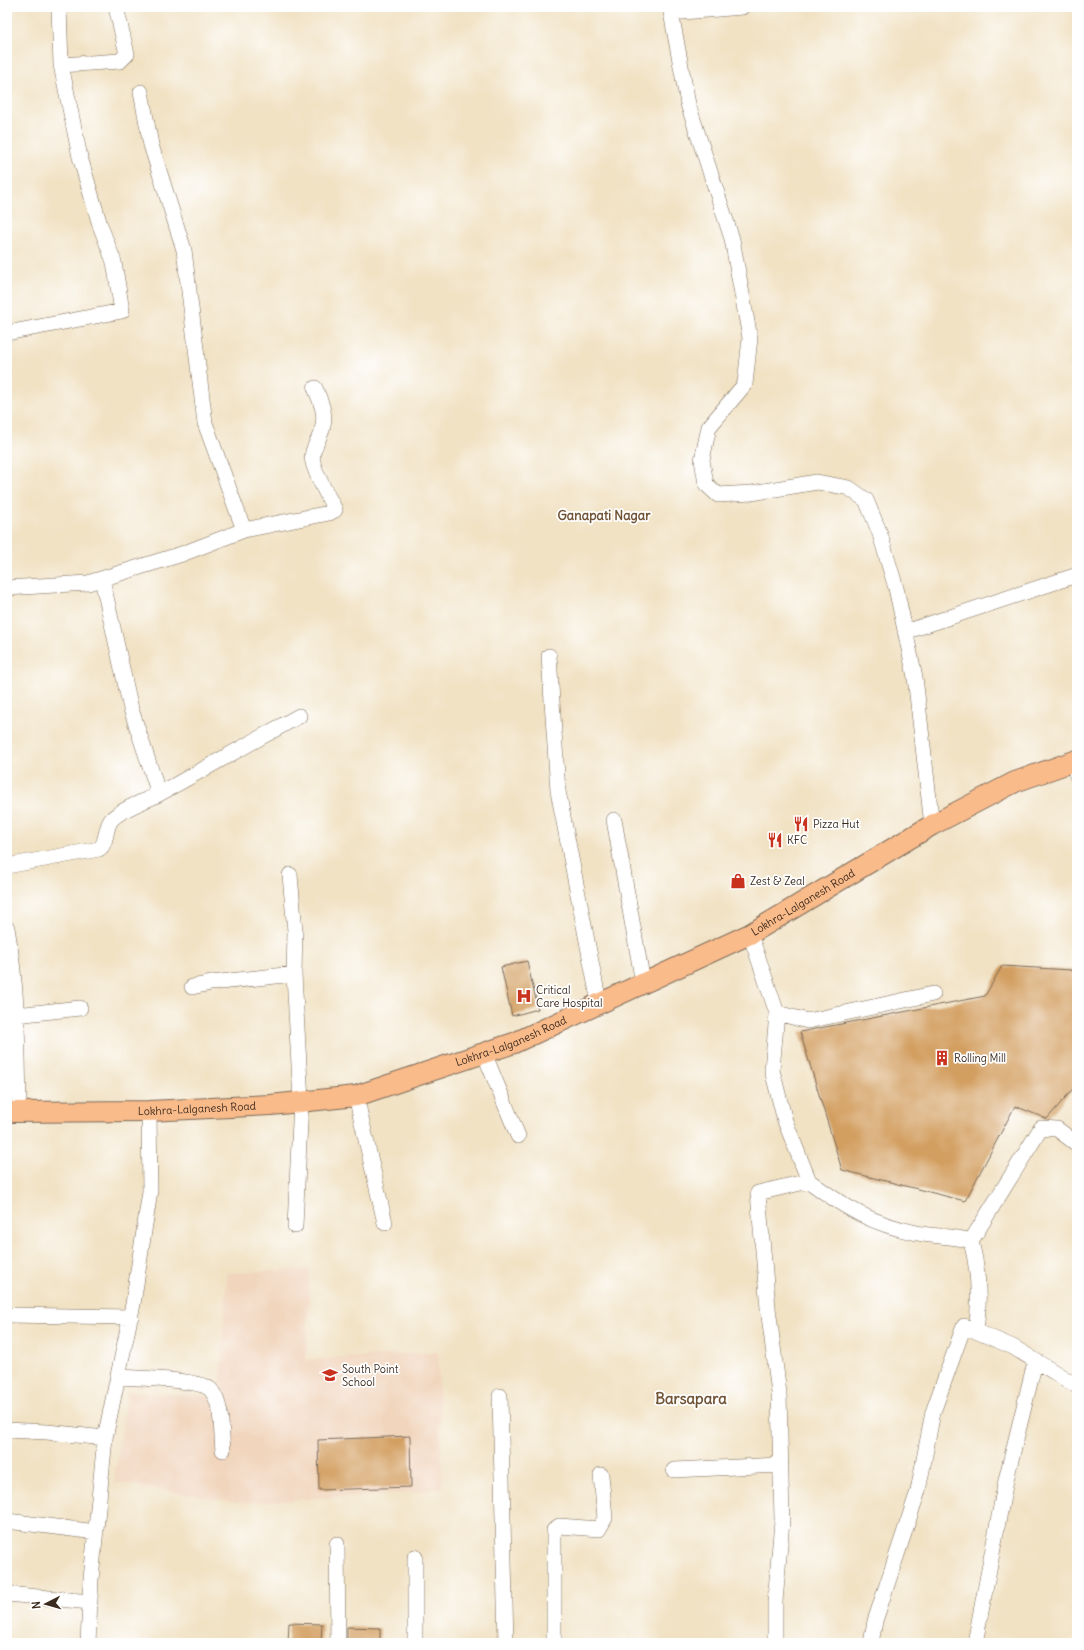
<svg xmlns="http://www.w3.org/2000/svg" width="1084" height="1650" viewBox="0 0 1084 1650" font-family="Delius,sans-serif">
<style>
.built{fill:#f1d5bd}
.building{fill:#d39f60}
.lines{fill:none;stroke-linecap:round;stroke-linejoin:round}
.minor-casing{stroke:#7b6a58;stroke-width:16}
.major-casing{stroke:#7b6a58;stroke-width:22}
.minor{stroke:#fff;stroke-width:15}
.major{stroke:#fabb8b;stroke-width:20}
.labels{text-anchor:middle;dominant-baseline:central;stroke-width:3.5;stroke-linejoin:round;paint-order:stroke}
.poi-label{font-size:11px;fill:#3b2a1e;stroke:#fff;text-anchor:start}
.street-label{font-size:11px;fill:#3b2a1e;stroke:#fff}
.quarter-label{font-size:13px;font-weight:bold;fill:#705335;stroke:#fff}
.district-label{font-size:15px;font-weight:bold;fill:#705335;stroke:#fff}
</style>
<rect width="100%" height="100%" fill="#fff"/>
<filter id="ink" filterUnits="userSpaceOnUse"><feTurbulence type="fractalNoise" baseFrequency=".025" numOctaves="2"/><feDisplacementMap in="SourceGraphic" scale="8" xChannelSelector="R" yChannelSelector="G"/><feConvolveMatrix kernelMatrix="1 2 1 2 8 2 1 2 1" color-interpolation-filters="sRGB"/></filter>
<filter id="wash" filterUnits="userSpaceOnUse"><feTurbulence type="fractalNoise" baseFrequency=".012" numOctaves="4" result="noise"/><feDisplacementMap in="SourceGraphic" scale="16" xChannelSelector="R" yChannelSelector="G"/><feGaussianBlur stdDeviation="0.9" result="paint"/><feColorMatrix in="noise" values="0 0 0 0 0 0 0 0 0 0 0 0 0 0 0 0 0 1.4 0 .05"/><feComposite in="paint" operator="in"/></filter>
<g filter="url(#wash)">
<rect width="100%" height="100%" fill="#f1e2c4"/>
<!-- built -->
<path class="built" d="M 310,1269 L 306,1360 L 438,1352 L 442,1488 L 416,1492 L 244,1503 L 114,1482 L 127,1391 L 219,1397 L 227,1273 Z"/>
<g id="blocks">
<!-- building -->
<path class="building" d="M 527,961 L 538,1009 L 512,1016 L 501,967 Z
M 1002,966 L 1071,970 L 1077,974 L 1077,1084 L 1047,1119 L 1015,1106 L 965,1201 L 842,1170 L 800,1032 L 985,996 Z
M 410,1436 L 411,1487 L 319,1490 L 318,1440 Z
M 289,1623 L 322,1624 L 321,1643 L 288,1643 Z
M 347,1627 L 380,1628 L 380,1643 L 347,1643 Z"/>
</g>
</g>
<g filter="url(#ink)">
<use href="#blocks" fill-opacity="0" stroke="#7b6a58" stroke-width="1"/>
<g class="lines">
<defs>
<path id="minor" d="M 670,7 L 688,104 L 732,239 L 750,338 L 745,384 L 709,427 L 702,460 L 706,484 L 718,495 L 752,493 L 817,482 L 849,488 L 866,500 L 879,531 L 896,588 L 915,677 L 932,825
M 671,13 L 742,7
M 61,65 L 120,61 L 127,54 L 116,7
M 7,333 L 122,311 L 114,262 L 100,225 L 80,157 L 61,65 L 59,7
M 244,530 L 329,513 L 335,510 C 329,498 315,474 313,462 C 310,452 317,444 320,435 C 328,418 322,404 315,388
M 7,588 L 88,583 L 182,554 L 244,530 L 205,423 L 184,250 L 151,145 L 141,92
M 905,632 L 1077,575
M 549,656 L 558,791 L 599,1003
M 1073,761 L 1077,776
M 159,794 L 299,716
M 614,820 L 643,983
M 7,866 L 99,849 C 107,844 105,828 111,820 C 119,810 147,800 159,794 L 131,709 L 102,579
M 290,875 L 295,931 L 294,974 L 301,1101 L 295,1226
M 7,928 C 18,989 18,1051 19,1112
M 750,934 L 777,1013 L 772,1070 L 785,1121 L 809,1181 L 758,1193 L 768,1308 L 779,1393 L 782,1521 L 775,1602 L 775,1643
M 192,987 L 211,983 L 294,974
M 777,1013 L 808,1021 L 933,994
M 16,1015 L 80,1008
M 484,1053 L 518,1136
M 356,1096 L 385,1223
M 809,1181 C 845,1208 872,1224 917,1233 C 935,1237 953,1235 971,1241 C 979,1271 980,1302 976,1331
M 971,1241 L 1041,1128 L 1057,1129 L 1077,1144
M 7,1315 L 131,1317
M 118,1377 C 135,1378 202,1379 211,1390 C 223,1405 221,1432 223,1450
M 500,1396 L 506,1643
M 7,1430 L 47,1432 L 105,1438
M 674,1470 L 781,1465
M 7,1521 L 96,1532
M 337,1544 L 338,1643
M 415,1557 L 415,1643
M 7,1594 L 90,1602
M 88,1643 L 91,1579 L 105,1438 L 133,1304 L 150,1191 L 149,1111
M 554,1643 L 554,1530 L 559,1526 L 599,1529 L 605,1518 L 601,1475
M 871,1643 L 875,1621 L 918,1491 L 933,1412 L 964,1326 L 1013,1347 L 1077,1386
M 975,1643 L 1006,1480 L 1035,1362"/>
<g id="major">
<path id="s1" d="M 7,1112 L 149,1111 L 271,1105 L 356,1096 L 514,1043 L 750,934 L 932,825 L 1015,782 L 1077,760"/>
</g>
</defs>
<!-- minor casing -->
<use href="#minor" class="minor-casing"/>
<!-- major casing -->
<use href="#major" class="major-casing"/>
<!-- minor -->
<use href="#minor" class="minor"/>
<!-- major -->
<use href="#major" class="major"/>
</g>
</g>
<!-- icons -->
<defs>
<symbol id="restaurant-bare" viewBox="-9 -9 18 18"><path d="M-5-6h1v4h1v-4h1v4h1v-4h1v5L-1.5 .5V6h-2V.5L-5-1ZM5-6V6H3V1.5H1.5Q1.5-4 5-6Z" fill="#c8321e" stroke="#fff" stroke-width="2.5" paint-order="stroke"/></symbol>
<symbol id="shop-bare" viewBox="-9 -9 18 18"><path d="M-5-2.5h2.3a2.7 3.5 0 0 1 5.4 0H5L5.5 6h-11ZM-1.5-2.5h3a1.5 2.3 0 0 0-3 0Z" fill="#c8321e" stroke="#fff" stroke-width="2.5" paint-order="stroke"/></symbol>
<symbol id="hospital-bare" viewBox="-9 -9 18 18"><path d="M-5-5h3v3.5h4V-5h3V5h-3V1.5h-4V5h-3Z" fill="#c8321e" stroke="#fff" stroke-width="2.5" paint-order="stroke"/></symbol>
<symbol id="building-bare" viewBox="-9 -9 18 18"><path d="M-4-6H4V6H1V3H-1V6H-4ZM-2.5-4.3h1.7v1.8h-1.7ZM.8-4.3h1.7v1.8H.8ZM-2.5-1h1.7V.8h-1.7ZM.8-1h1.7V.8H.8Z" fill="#c8321e" stroke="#fff" stroke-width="2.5" paint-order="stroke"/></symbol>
<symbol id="school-bare" viewBox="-9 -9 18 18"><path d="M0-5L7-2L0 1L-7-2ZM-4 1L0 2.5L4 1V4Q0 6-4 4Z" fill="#c8321e" stroke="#fff" stroke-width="2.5" paint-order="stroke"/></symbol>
</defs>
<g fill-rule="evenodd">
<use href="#restaurant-bare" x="790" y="813" width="22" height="22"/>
<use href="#restaurant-bare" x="764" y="829" width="22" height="22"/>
<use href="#shop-bare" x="727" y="870" width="22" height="22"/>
<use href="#hospital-bare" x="513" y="985" width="22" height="22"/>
<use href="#building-bare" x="931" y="1047" width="22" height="22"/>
<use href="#school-bare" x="319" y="1364" width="22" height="22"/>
</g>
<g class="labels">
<!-- poi labels -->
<g class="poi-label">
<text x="813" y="824">Pizza Hut</text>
<text x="787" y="840">KFC</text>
<text x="750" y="881">Zest &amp; Zeal</text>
<text x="536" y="990">Critical<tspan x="536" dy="13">Care Hospital</tspan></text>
<text x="954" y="1058">Rolling Mill</text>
<text x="342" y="1369">South Point<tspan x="342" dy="13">School</tspan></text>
</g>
<!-- street labels -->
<g class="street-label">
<text stroke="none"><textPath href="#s1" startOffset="838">Lokhra-Lalganesh Road</textPath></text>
<text stroke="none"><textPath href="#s1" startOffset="514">Lokhra-Lalganesh Road</textPath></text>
<text stroke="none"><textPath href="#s1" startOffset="190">Lokhra-Lalganesh Road</textPath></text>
</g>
<!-- quarter labels -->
<g class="quarter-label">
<text x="604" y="515">Ganapati Nagar</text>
</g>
<!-- district labels -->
<g class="district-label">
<text x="691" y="1398">Barsapara</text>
</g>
</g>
<!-- margin -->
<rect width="1084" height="1650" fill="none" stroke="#fff" stroke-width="24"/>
<!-- north arrow -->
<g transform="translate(46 1604) rotate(264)" stroke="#ffffff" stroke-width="3" paint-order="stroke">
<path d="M0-3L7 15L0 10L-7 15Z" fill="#3b2a1e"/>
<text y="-6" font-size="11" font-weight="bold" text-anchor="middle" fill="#3b2a1e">N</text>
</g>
</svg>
